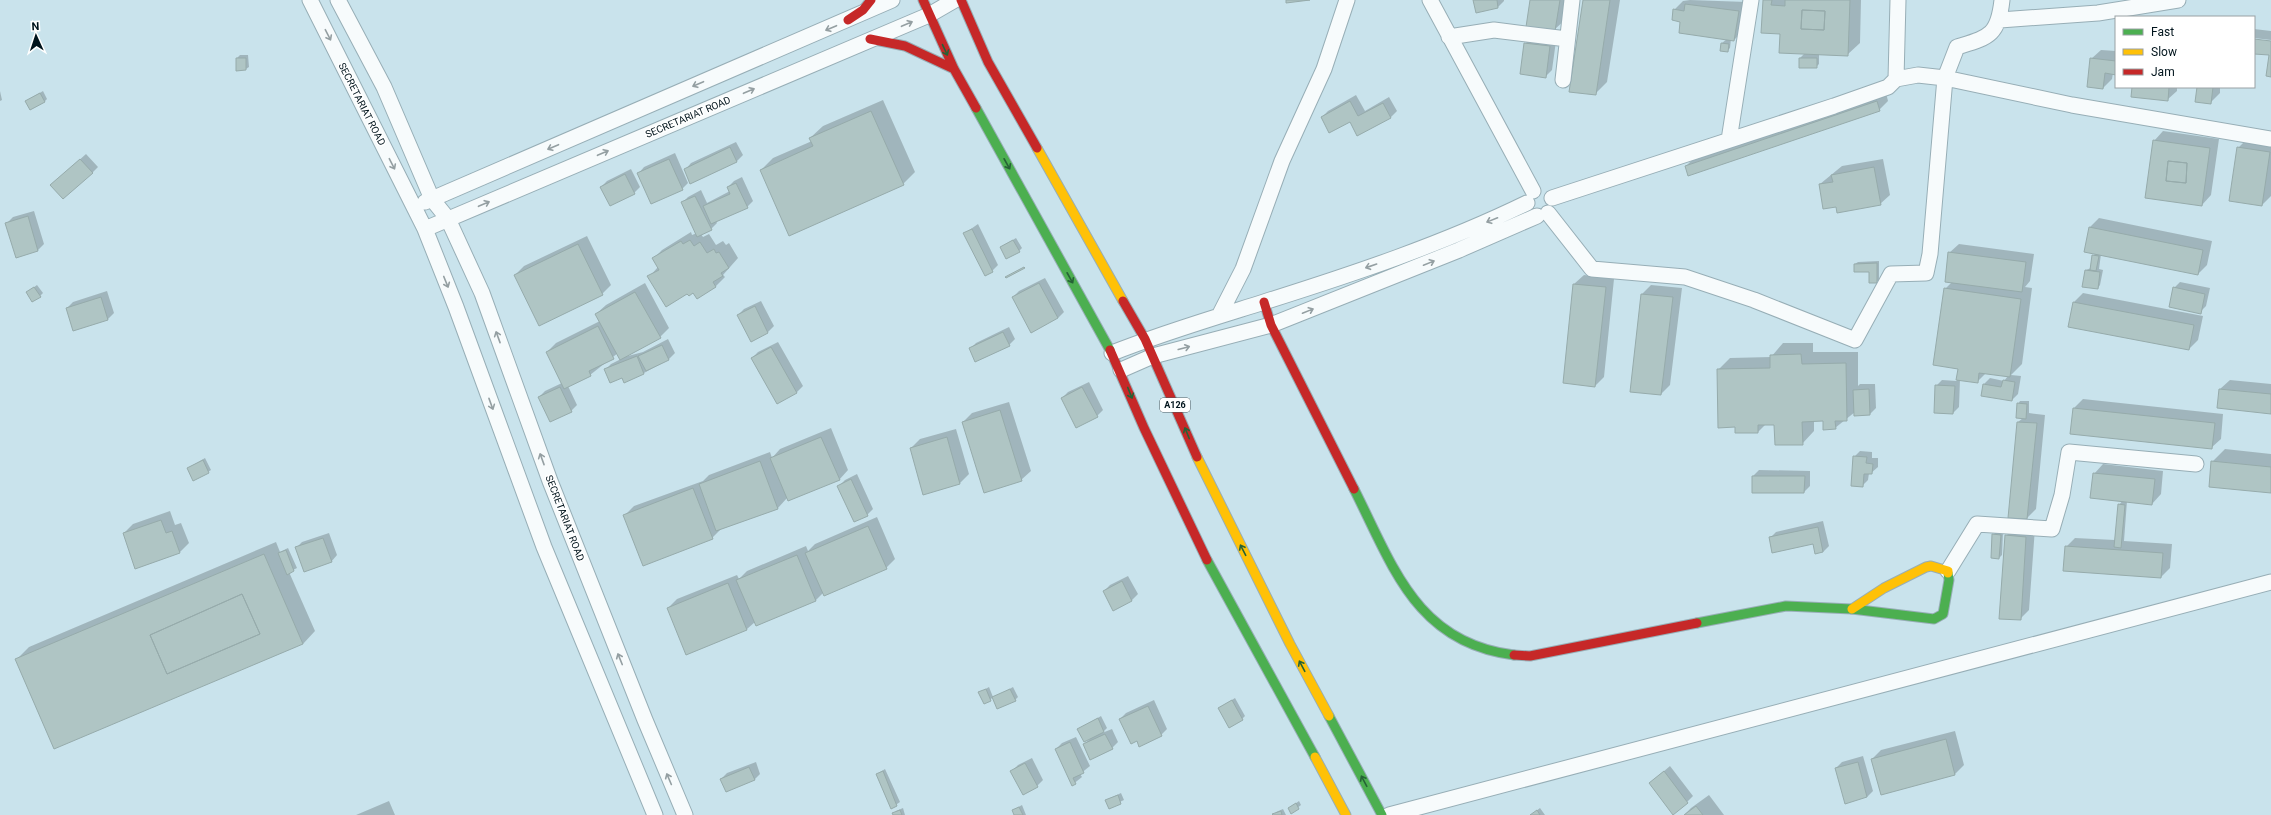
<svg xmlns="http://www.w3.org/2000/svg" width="2271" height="815" viewBox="0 0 2271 815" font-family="Roboto,sans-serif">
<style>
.shadow{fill:#0003}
.building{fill:#afc5c4;stroke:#96abab;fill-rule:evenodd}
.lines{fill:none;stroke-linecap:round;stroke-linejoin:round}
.street-casing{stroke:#97aeb6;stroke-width:17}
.fast-casing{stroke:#97aeb6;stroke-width:11}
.slow-casing{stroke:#97aeb6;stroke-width:11}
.jam-casing{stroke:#97aeb6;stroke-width:11}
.street{stroke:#f7fbfc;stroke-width:15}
.fast{stroke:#4caf50;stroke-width:9}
.slow{stroke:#ffc107;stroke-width:9}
.jam{stroke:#c62828;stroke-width:9}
.oneway{stroke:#949fa2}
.oneway2{stroke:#266236}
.labels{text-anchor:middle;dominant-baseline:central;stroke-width:3;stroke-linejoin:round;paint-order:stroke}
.shield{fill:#fff;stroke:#4c5a60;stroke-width:1}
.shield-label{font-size:9px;font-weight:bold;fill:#00141c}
.street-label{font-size:10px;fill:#00141c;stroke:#fff}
</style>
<rect width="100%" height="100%" fill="#c9e3ec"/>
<!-- shadow -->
<path class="shadow" d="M 1474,0 L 1504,0 L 1504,1 L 1498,7 L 1477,12 Z
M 1531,0 L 1569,0 L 1567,18 L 1554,30 Z
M 1584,0 L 1620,0 L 1607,82 L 1595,94 Z
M 1690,0 L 1747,2 L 1743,31 L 1734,40 L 1731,39 L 1730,48 L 1727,51 L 1721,50 L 1722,43 L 1727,39 L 1674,10 L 1683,1 Z
M 1764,0 L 1861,0 L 1860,43 L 1847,55 L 1819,54 L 1819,64 L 1816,67 L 1800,67 L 1800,58 L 1805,53 L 1781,33 Z
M 2254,29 L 2271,31 L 2271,40 L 2254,38 Z
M 1531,38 L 1556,41 L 1552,70 L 1546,76 L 1525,44 Z
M 2101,50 L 2116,51 L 2116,74 L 2113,73 L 2112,79 L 2103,88 L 2088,87 L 2091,59 Z
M 240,55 L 248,55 L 249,67 L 246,69 L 237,58 Z
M 2133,87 L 2177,87 L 2177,91 L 2167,100 Z
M 2198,87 L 2220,87 L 2220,93 L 2210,103 Z
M 0,91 L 2,100 L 0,101 Z
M 43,91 L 47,99 L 44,102 L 26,101 Z
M 1886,93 L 1888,101 L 1879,110 L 1686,166 L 1695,157 Z
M 1356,95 L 1365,111 L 1389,97 L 1397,111 L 1391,117 L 1358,134 L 1350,120 L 1322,117 L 1328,111 Z
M 883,100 L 915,172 L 903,184 L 761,170 L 773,158 L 812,141 L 810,138 L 823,126 Z
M 2163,131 L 2219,139 L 2211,195 L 2202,205 L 2154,141 Z
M 2247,139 L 2271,142 L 2271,196 L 2262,205 L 2238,148 Z
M 736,142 L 743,155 L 737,161 L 691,183 L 685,170 L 691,163 Z
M 675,153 L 688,183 L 682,189 L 638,174 L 644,167 Z
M 86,154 L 98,167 L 92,173 L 58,179 Z
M 1883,159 L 1890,195 L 1880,204 L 1837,206 L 1820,184 L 1842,166 Z
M 631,169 L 640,187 L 634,193 L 601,187 L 607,181 Z
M 742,177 L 753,201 L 747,207 L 716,221 L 717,223 L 711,229 L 701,234 L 703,237 L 709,234 L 716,245 L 723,241 L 726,245 L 729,243 L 738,258 L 723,275 L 725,277 L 716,286 L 697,297 L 694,292 L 649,277 L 658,267 L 653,259 L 662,250 L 691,232 L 692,235 L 697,233 L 682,203 L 688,197 L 701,190 L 707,203 L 730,191 L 728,187 L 734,181 Z
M 34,211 L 44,244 L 38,250 L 17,256 L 7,223 L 13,217 Z
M 2099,218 L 2212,241 L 2207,265 L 2198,274 L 2101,254 L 2099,269 L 2103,270 L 2100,285 L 2098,288 L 2086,270 L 2091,268 L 2095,253 L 2085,251 L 2090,227 Z
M 978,224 L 998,265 L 992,271 L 965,233 Z
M 587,236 L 611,285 L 602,294 L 515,275 L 524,266 Z
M 1016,238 L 1022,248 L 1019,251 L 1001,247 Z
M 1959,244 L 2034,254 L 2030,281 L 2025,287 L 2032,288 L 2022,364 L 2011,375 L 2021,376 L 2018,394 L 2012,400 L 1984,384 L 1990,378 L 2004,381 L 2008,376 L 1986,373 L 1977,382 L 1960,379 L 1959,407 L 1953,413 L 1936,386 L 1942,380 L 1957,381 L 1959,368 L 1945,289 L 1952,282 L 1949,253 Z
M 1879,261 L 1879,280 L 1876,282 L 1870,271 L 1855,264 L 1858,262 Z
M 1584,275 L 1614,279 L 1604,377 L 1595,386 L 1574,284 Z
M 1045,278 L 1064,312 L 1058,318 L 1013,297 L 1019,291 Z
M 2180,282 L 2210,288 L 2206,306 L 2200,312 L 2174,288 Z
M 645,283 L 669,328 L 660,337 L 624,357 L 643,352 L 668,339 L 675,353 L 669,359 L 644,373 L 622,376 L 605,370 L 611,364 L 621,359 L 618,353 L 590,375 L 568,386 L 577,405 L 571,411 L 539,397 L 545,391 L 562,383 L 547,352 L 556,343 L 600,321 L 596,314 L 606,305 Z
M 37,285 L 43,293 L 40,296 L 27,292 Z
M 1651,285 L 1682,288 L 1670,385 L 1661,394 L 1631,391 L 1642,294 Z
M 107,291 L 114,313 L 108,319 L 74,329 L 67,308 L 73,302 Z
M 2083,293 L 2203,316 L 2198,340 L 2189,349 L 2074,302 Z
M 761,301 L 774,326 L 768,332 L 751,340 L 738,315 L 744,309 Z
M 1009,327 L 1015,339 L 1009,345 L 970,349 L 976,343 Z
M 778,342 L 803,386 L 797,392 L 777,403 L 752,358 L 758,352 Z
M 1783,343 L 1813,343 L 1813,352 L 1858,352 L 1858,386 L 1860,384 L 1875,384 L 1876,408 L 1870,414 L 1855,412 L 1835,428 L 1824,420 L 1814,421 L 1814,431 L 1802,444 L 1775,424 L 1766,424 L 1758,432 L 1736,426 L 1718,370 L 1730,358 L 1771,357 Z
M 2230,380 L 2271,384 L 2271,413 L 2220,389 Z
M 1089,382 L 1103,410 L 1097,416 L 1062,398 L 1068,392 Z
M 2083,399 L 2223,414 L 2221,439 L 2211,448 L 2074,408 Z
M 2020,401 L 2029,401 L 2029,413 L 2045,415 L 2036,509 L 2027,518 L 2018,422 L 2023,418 L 2018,404 Z
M 1009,402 L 1031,471 L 1021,480 L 963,422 L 972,413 Z
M 831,428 L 848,470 L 839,480 L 787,498 L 778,508 L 721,529 L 712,538 L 625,515 L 634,506 L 703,481 L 709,475 L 770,452 L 772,458 L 780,449 Z
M 956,429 L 969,474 L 960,483 L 923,493 L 911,448 L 920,439 Z
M 2225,449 L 2271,454 L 2271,492 L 2212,462 Z
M 1860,451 L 1872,452 L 1872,458 L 1878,458 L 1878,467 L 1871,473 L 1869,473 L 1868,480 L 1862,486 L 1854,457 Z
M 205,458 L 211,470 L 208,472 L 188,468 Z
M 2103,464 L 2163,471 L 2161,494 L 2152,504 L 2127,501 L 2124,541 L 2172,544 L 2170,568 L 2161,577 L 2064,570 L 2066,547 L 2075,538 L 2115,540 L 2119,505 L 2123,500 L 2094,474 Z
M 1759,470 L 1810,471 L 1810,486 L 1804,492 L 1753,476 Z
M 857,474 L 873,509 L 867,515 L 839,486 L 845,480 Z
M 170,511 L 175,525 L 181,523 L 189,543 L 180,552 L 124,533 L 133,524 Z
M 877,517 L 895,559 L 886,568 L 824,592 L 816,600 L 755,622 L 747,629 L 687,654 L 668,608 L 677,599 L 737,575 L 739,579 L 747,571 L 806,546 L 808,551 L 815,544 Z
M 1823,521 L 1829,546 L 1823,552 L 1814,543 L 1770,538 L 1776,532 Z
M 2015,527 L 2035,528 L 2029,610 L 2020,619 L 2006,536 Z
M 1996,532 L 2003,532 L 2002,555 L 1999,558 L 1993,535 Z
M 329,533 L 337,555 L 331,562 L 296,548 L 302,542 Z
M 276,542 L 280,552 L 288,548 L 297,568 L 289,572 L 315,631 L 303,644 L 17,659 L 29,647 Z
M 1128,576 L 1138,594 L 1132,600 L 1114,610 L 1104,591 L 1110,585 Z
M 989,687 L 993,697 L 990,700 L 980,692 Z
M 1013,687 L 1018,697 L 1015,700 L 993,698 Z
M 1235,698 L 1245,716 L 1242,719 L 1219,708 Z
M 1154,700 L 1167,729 L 1161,735 L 1137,740 L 1120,719 L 1126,713 Z
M 1101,716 L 1107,728 L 1102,733 L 1112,729 L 1118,742 L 1112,748 L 1084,744 L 1090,739 L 1079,729 Z
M 1955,731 L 1964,765 L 1955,774 L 1881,794 L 1872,759 L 1881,750 Z
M 1076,737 L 1090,766 L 1080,774 L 1082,777 L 1072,785 L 1056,749 L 1062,743 Z
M 1863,756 L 1873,791 L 1867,797 L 1836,768 L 1842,762 Z
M 1032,758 L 1043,780 L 1037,786 L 1012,771 L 1018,765 Z
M 756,762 L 760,774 L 754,780 L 721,779 L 727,773 Z
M 1670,766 L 1693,796 L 1687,802 L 1650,783 Z
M 885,769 L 900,802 L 891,808 L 877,774 Z
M 1121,793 L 1124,800 L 1109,807 L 1106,800 Z
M 1709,795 L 1724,815 L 1684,815 L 1691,808 Z
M 389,801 L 395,815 L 356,815 Z
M 1299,801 L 1301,805 L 1292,812 L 1289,808 Z
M 1022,805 L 1026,815 L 1015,815 L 1013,810 Z
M 903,808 L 905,815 L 894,815 L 896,811 Z
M 1540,808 L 1545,815 L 1531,815 Z
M 1283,809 L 1286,815 L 1274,815 L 1276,812 Z"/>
<!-- building -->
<path class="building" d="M 1286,0 L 1310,0 L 1286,3 Z
M 1473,0 L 1497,0 L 1498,8 L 1476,13 Z
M 1530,0 L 1560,0 L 1555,31 L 1526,27 Z
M 1583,0 L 1610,0 L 1596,95 L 1569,92 Z
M 1763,0 L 1772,0 L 1771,5 L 1785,6 L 1785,0 L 1850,0 L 1848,56 L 1779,53 L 1780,34 L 1761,33 ZM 1802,10 L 1825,11 L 1824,30 L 1801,29 Z
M 1685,4 L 1739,11 L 1734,41 L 1679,33 L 1680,22 L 1672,20 L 1673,9 L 1684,11 Z
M 1802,10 L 1825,11 L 1824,30 L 1801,29 Z
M 2254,39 L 2271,41 L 2271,77 L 2266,76 L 2269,55 L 2254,54 Z
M 1524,43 L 1550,46 L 1546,78 L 1520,74 Z
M 1721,43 L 1729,44 L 1728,52 L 1720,51 Z
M 236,58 L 246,58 L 246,70 L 236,71 Z
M 1799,58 L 1817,58 L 1817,68 L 1799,68 Z
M 2090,58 L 2116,61 L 2116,75 L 2105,73 L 2103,89 L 2087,87 Z
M 2132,87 L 2169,87 L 2168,101 L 2131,97 Z
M 2197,87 L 2213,87 L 2211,104 L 2195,102 Z
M 40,93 L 45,102 L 30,110 L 25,101 Z
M 1350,101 L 1358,116 L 1383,103 L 1391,118 L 1357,136 L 1350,122 L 1329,133 L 1321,117 Z
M 1877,101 L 1880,111 L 1688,176 L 1685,166 Z
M 871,111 L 904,185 L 789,236 L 760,170 L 813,146 L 809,138 Z
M 2153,140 L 2210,148 L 2202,206 L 2145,198 ZM 2168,161 L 2187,163 L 2186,183 L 2166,181 Z
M 730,147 L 737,162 L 690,184 L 684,169 Z
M 2237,147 L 2270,152 L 2262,206 L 2229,201 Z
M 80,159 L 93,173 L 63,199 L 50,185 Z
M 669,159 L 683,190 L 651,204 L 637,173 Z
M 2168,161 L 2187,163 L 2186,183 L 2166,181 Z
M 1874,167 L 1881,205 L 1837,213 L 1836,207 L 1823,209 L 1819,184 L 1833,182 L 1831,175 Z
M 625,174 L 635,194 L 610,206 L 600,187 Z
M 736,183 L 748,208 L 711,224 L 703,206 L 730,194 L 727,187 Z
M 695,196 L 712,230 L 697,237 L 681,202 Z
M 28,216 L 38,251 L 16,258 L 5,223 Z
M 2089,227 L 2203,250 L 2198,275 L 2084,252 Z
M 972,229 L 993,272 L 985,276 L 963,233 Z
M 690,240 L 694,246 L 700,242 L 707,253 L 714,249 L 716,253 L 719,252 L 729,268 L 721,273 L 723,276 L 713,282 L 716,287 L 697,299 L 693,293 L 689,296 L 687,294 L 666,307 L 647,276 L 659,270 L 652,258 L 681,241 L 683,244 Z
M 1013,240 L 1020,252 L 1006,259 L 1000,247 Z
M 578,244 L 603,295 L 539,326 L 514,275 Z
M 1948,252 L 2026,262 L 2022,292 L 1945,282 Z
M 2092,255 L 2099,256 L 2096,271 L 2090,270 Z
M 1877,263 L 1877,283 L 1869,283 L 1869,272 L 1854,272 L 1854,264 Z
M 1024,267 L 1025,268 L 1006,278 L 1005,277 Z
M 2085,270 L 2100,272 L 2098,289 L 2082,287 Z
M 1039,283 L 1058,318 L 1031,333 L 1012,297 Z
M 1573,284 L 1606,287 L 1595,387 L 1563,383 Z
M 34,287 L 41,297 L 32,302 L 26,292 Z
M 2173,287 L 2205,294 L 2201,314 L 2169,307 Z
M 1944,288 L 2021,299 L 2010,377 L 1979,373 L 1978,383 L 1956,380 L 1958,369 L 1933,365 Z
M 635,292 L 661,338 L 620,360 L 595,314 Z
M 1641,294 L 1673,297 L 1661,395 L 1630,392 Z
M 101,297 L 108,320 L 73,331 L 66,308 Z
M 2073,302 L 2194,325 L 2189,350 L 2068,327 Z
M 755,306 L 768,333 L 751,342 L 737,315 Z
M 598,326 L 614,359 L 589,371 L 591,376 L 564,389 L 546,352 Z
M 1003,332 L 1010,346 L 975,362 L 969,348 Z
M 662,345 L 669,360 L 646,371 L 638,356 Z
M 771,347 L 797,393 L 777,404 L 751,358 Z
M 1801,354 L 1802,364 L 1846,363 L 1847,421 L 1835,421 L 1836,429 L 1823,430 L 1823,421 L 1802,422 L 1803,445 L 1775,445 L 1774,425 L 1758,425 L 1758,433 L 1735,433 L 1735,427 L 1718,428 L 1717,369 L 1770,368 L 1770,355 Z
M 637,356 L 644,374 L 624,383 L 622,378 L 610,383 L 604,369 Z
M 2003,380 L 2015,382 L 2012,401 L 1981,396 L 1983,384 L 2001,387 Z
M 1935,385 L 1955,386 L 1953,414 L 1934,413 Z
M 560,387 L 572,412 L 550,422 L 538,397 Z
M 1082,387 L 1098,417 L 1076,428 L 1061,398 Z
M 1869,389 L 1870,415 L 1854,416 L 1853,390 Z
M 2219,389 L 2271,394 L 2271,414 L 2217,408 Z
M 2017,403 L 2027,404 L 2026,419 L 2016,418 Z
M 2073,408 L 2215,423 L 2212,449 L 2070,434 Z
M 1000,410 L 1022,481 L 984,493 L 962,422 Z
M 2017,422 L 2037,423 L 2027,519 L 2008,518 Z
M 821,437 L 840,480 L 788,501 L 770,458 Z
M 947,437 L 960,484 L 923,495 L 910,448 Z
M 1853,456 L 1867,457 L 1866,463 L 1873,464 L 1872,474 L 1864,474 L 1863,487 L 1851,486 Z
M 203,460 L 209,473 L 193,481 L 187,468 Z
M 760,461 L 778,509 L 716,531 L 699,484 Z
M 2211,461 L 2271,467 L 2271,493 L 2209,487 Z
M 2093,473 L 2155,479 L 2152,505 L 2090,498 Z
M 1752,476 L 1805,476 L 1804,493 L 1752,493 Z
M 851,479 L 868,516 L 854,522 L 837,486 Z
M 693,488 L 713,539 L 643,566 L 623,515 Z
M 2118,504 L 2125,505 L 2121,548 L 2114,547 Z
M 161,520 L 166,533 L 172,531 L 180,553 L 135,569 L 123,533 Z
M 868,526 L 887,569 L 824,596 L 805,553 Z
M 1818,527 L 1823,552 L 1815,554 L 1813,544 L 1772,553 L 1769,537 Z
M 1992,534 L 2001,535 L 1999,559 L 1991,558 Z
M 2005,535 L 2026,537 L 2021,620 L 1999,619 Z
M 323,538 L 332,562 L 304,572 L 295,547 Z
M 2065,546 L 2163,553 L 2161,578 L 2063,571 Z
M 286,550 L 294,571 L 287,575 L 278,553 Z
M 264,554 L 303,644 L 54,749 L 15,659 ZM 242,594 L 260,634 L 167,674 L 150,635 Z
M 797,555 L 816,601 L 756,626 L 736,580 Z
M 1122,581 L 1132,601 L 1113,611 L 1103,591 Z
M 728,583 L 747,630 L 686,655 L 667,608 Z
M 242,594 L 260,634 L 167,674 L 150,635 Z
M 986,689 L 991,701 L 984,704 L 978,692 Z
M 1010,689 L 1016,701 L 997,709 L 992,697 Z
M 1232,700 L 1243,720 L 1229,728 L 1218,708 Z
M 1148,706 L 1162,736 L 1139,747 L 1137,741 L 1131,744 L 1119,719 Z
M 1098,718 L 1104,732 L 1084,742 L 1077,729 Z
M 1105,734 L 1113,749 L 1090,760 L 1083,744 Z
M 1946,739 L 1955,775 L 1881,795 L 1871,759 Z
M 1070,742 L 1084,773 L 1073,778 L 1076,784 L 1072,786 L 1055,749 Z
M 1858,762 L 1867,797 L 1845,804 L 1835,768 Z
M 1025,763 L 1038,787 L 1023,795 L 1010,771 Z
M 749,767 L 755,780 L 726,792 L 720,779 Z
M 883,771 L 897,806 L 891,809 L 876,774 Z
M 1664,771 L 1688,803 L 1673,815 L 1649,783 Z
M 1118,795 L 1121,804 L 1109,809 L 1105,800 Z
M 1296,803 L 1299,809 L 1291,814 L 1288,808 Z
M 1696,806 L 1703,815 L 1684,815 Z
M 1019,807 L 1023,815 L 1014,815 L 1012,810 Z
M 900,810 L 902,815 L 893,815 L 892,813 Z
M 1537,810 L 1540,815 L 1530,815 Z
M 1281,811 L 1282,815 L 1273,815 L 1272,814 Z"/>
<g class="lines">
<defs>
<path id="street" d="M 310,0 L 425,229 L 456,307 L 544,547 L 655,815
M 338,0 L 384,87 L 432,199 L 448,219 L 482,293 L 550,481 L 645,720 L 685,815
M 1430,0 L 1533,191
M 2000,20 L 2098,13 L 2178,0
M 1449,37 L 1494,30 L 1567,39
M 1896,79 L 1898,0
M 1563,80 L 1572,0
M 1729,140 L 1751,0
M 1552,198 L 1834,106 L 1888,87 L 1896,79 L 1918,75 L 1945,78 L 2072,105 L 2271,139
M 425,202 L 892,0
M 1548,213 L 1592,269 L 1685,277 L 1754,300 L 1855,340 L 1891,274 L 1926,273 L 1930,254 L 1945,78 L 1957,47 C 1989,37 1998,36 2002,0
M 425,229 L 929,15 L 955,0
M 1219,316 L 1243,269 L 1282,161 L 1324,69 L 1347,0
M 1112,353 C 1162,333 1213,318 1264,302 C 1353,274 1443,244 1527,203
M 1121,370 L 1153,356 L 1271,325 L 1459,250 L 1537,216
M 1948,571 L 1977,524 L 2052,529 L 2062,495 L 2069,452 L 2196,464
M 1389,815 L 2271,582"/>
<path id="fast" d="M 976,108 L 1110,350
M 1354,489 C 1393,566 1416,643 1514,655
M 1207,560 L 1315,757
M 1697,623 L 1786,606 L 1852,609 L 1934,619 L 1943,614 L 1949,580 L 1948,573
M 1329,716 L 1382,815"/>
<path id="slow" d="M 1037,148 L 1123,301
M 1197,457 L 1290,644 L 1329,716
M 1852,609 L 1884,588 L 1926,567 L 1931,566 L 1948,571 L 1948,573
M 1315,757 L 1346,815"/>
<path id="jam" d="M 923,0 L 954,69 L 976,108
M 961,0 L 988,62 L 1037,148
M 848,20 L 863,10 L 871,0
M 870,39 L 905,46 L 954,69
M 1123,301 L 1145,339 L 1197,457
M 1264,302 L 1271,325 L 1354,489
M 1110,350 L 1144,428 L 1207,560
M 1514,655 L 1530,656 L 1697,623"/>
</defs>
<!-- street casing -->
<use href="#street" class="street-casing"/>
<!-- fast casing -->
<use href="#fast" class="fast-casing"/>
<!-- slow casing -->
<use href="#slow" class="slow-casing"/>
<!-- jam casing -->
<use href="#jam" class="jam-casing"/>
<!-- street -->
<use href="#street" class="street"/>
<!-- fast -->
<use href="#fast" class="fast"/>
<!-- slow -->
<use href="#slow" class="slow"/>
<!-- jam -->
<use href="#jam" class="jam"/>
</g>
<!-- one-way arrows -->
<defs><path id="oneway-shaft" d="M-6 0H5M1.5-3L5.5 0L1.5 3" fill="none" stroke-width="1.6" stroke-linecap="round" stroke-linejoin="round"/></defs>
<g class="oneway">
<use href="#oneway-shaft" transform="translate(907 24) rotate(-23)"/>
<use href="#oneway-shaft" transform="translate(831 28) rotate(157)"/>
<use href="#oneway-shaft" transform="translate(328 35) rotate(63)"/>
<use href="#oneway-shaft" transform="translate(698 84) rotate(157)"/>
<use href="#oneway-shaft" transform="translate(749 91) rotate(-23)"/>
<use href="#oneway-shaft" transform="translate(553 147) rotate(157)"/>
<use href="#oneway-shaft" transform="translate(603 153) rotate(-23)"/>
<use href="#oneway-shaft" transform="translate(392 164) rotate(63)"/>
<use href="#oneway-shaft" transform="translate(484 204) rotate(-23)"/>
<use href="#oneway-shaft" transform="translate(1492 220) rotate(158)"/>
<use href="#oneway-shaft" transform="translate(1429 263) rotate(-22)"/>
<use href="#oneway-shaft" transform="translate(1371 266) rotate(161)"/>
<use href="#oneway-shaft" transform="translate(446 282) rotate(68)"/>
<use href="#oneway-shaft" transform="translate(1308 311) rotate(-22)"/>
<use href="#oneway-shaft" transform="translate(498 337) rotate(-110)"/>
<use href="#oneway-shaft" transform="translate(1184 348) rotate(-15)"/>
<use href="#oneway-shaft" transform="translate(491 404) rotate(70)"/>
<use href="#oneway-shaft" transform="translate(542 459) rotate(-110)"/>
<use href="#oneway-shaft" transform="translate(620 659) rotate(-112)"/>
<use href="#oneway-shaft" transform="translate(669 779) rotate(-113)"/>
</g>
<g class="oneway2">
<use href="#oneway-shaft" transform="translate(945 50) rotate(65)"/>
<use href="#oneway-shaft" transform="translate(1007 164) rotate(61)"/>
<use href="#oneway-shaft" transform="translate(1070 278) rotate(61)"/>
<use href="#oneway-shaft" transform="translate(1130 393) rotate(68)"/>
<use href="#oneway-shaft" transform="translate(1187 433) rotate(-112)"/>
<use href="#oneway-shaft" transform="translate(1243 550) rotate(-117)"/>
<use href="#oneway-shaft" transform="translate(1302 666) rotate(-118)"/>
<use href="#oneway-shaft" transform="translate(1364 781) rotate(-118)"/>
</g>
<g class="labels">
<!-- shield labels -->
<rect class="shield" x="1160" y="398" width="30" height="14" rx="3"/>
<g class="shield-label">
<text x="1175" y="405">A126</text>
</g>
<!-- street labels -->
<g class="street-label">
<text transform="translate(362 104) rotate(63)">SECRETARIAT ROAD</text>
<text transform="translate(688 117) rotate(-23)">SECRETARIAT ROAD</text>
<text transform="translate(565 518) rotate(69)">SECRETARIAT ROAD</text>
</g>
</g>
<!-- legend -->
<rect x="2115" y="16" width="140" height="72" fill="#ffffff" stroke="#99a1a4"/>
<rect x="2123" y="29" width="20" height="6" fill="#4caf50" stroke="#99a1a4"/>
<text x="2151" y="36" font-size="12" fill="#00141c">Fast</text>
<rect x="2123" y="49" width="20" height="6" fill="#ffc107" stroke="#99a1a4"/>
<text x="2151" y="56" font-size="12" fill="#00141c">Slow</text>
<rect x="2123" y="69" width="20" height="6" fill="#c62828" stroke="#99a1a4"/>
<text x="2151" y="76" font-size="12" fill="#00141c">Jam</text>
<!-- north arrow -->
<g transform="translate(36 36) rotate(357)" stroke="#ffffff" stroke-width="3" paint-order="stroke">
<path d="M0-3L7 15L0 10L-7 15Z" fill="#00141c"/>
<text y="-6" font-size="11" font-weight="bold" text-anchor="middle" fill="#00141c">N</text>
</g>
</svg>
